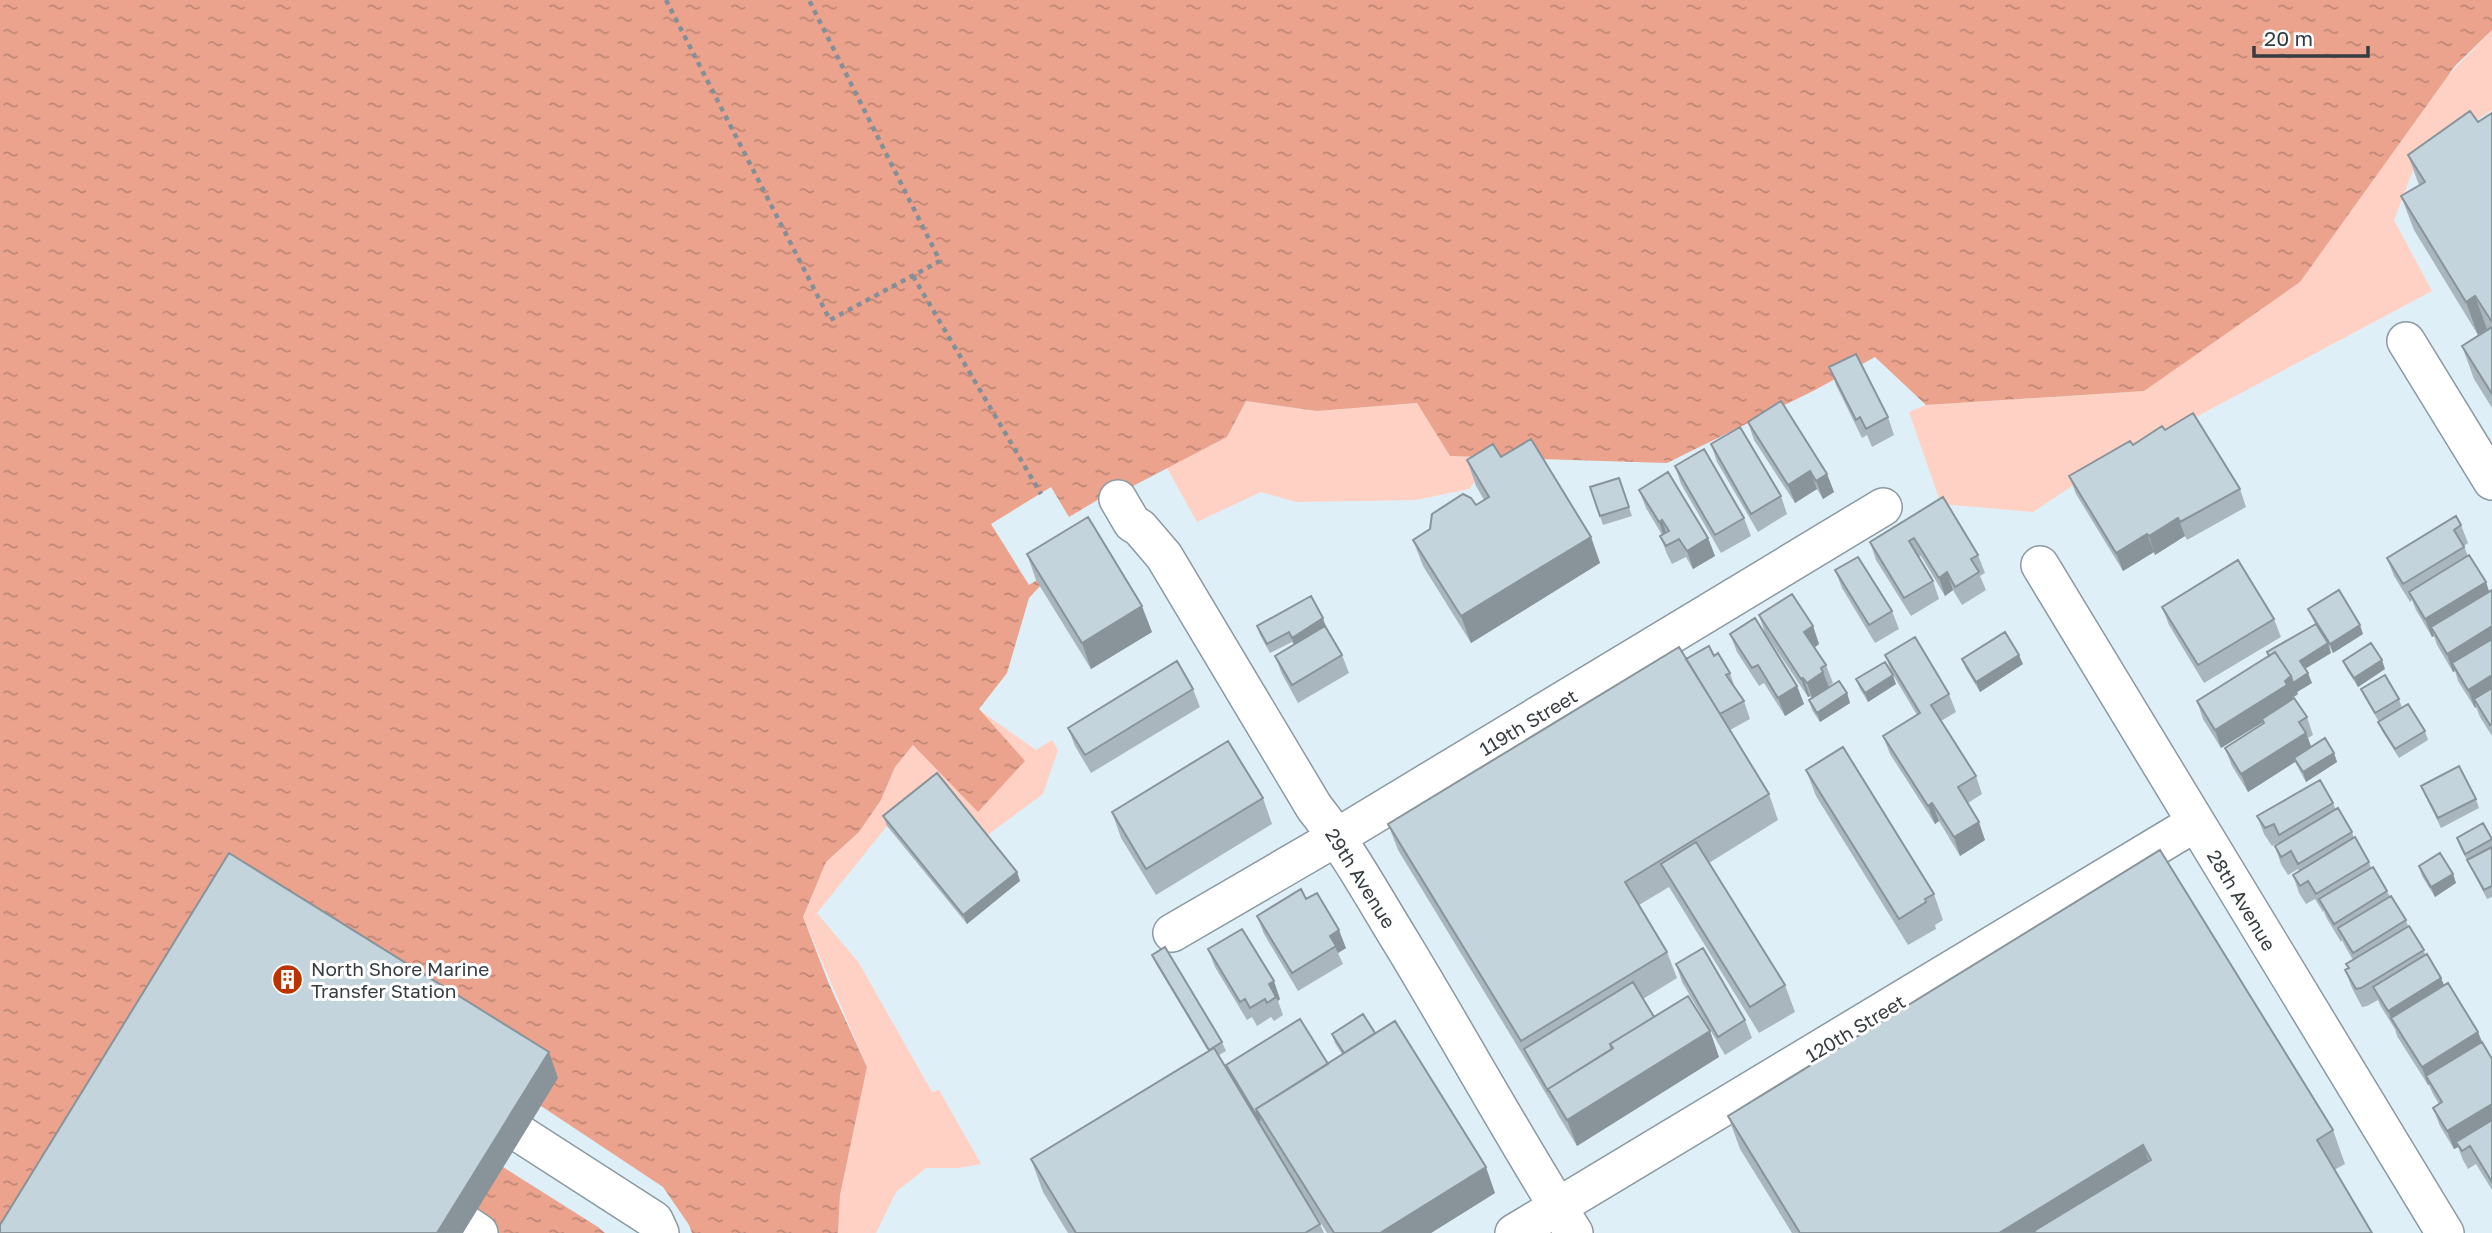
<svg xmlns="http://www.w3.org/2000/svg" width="2492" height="1233" viewBox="0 0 2492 1233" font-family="'Golos Text',sans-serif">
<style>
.grass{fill:#ffd1c4}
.water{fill:url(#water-ripples)}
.pier{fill:#dfeff7}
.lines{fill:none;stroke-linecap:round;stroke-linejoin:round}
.minor-casing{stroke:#8b99a1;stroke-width:40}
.path{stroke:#859096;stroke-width:4.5;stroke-dasharray:5 5;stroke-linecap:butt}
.minor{stroke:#fff;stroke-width:37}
.wall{fill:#a9b6bd}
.shaded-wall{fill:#89949a}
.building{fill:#c4d4dc;stroke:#89949a;stroke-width:2}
.labels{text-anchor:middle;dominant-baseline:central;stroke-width:6;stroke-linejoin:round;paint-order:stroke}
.street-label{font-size:19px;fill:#363d40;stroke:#fff}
.poi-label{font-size:19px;fill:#363d40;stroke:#fff;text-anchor:start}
</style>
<defs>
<pattern id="water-ripples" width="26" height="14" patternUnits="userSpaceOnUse" patternTransform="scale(1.75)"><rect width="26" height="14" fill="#eba38e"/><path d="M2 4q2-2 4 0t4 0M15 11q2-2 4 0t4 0" fill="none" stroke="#bf8675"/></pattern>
</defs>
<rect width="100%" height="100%" fill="#dfeff7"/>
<!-- grass -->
<path class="grass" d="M 2492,30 L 2492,110 L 2417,160 L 2394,220 L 2432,291 L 2093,472 L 2033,512 L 1941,504 L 1909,412 L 1926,405 L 2144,391 Z
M 1246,401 L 1317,411 L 1418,403 L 1450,456 L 1494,458 L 1469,489 L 1416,500 L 1296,502 L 1261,492 L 1197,522 L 1167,468 L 1227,437 Z
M 978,709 L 1036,750 L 1052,740 L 1058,750 L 1043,794 L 985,837 L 887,826 L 817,913 L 859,963 L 932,1092 L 939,1090 L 981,1164 L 958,1168 L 926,1168 L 896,1192 L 876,1233 L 838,1233 L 840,1195 L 867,1067 L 803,917 L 826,862 L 859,832 L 881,800 L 895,767 L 913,745 Z"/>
<!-- water -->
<path class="water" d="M 0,0 L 2492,0 L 2492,30 L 2455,66 L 2300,282 L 2144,391 L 1926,405 L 1875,357 L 1815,390 L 1667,463 L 1450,456 L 1417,403 L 1317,411 L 1246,401 L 1227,437 L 1133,486 L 1061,536 L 1054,571 L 1029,598 L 1007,673 L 979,709 L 1025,761 L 978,812 L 913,745 L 895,767 L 881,800 L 859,832 L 826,862 L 803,917 L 829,984 L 867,1067 L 840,1195 L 838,1233 L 0,1233 Z"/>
<!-- pier -->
<path class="pier" d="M 1051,487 L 1069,517 L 1099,499 L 1105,510 L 1064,538 L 1058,567 L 1029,585 L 991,524 Z
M 541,1106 L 663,1187 L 689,1225 L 692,1233 L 605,1233 L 598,1227 L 503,1167 Z"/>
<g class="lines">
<defs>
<path id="minor" d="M 2406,341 L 2492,481
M 1118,499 L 1132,523 L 1140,528 L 1164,556 L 1314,807 C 1348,850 1374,898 1403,945 C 1461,1041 1514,1138 1574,1233
M 2040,565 L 2445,1233
M 1172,933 L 1337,837 L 1883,507
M 522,1135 L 654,1220 L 660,1233
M 467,1225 L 479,1233
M 1514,1233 L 2195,823"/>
</defs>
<!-- minor casing -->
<use href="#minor" class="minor-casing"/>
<!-- path -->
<path class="path" d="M 666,0 L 830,320 L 940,261 L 809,0
M 913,276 L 1041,494"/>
<!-- minor -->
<use href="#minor" class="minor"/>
</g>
<!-- wall -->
<path class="wall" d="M 2492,113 L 2492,408 L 2474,379 L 2462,346 L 2488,330 L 2487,329 L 2478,335 L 2414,230 L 2401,196 L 2419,185 L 2408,155 L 2478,122 Z
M 1829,367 L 1888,417 L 1894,435 L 1872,447 L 1867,435 L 1862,438 L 1836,385 Z
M 1748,422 L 1827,474 L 1834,492 L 1823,499 L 1817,489 L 1795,503 L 1754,440 Z
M 2165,430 L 2240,489 L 2246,507 L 2187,540 L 2185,536 L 2155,555 L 2154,552 L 2123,571 L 2076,494 L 2069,476 L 2133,445 Z
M 1711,444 L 1781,496 L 1787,514 L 1758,532 L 1717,462 Z
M 1501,457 L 1591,537 L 1600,563 L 1471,643 L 1423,566 L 1413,540 L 1484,500 L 1476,486 L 1467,460 Z
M 1675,466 L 1744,518 L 1751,536 L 1721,553 L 1681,484 Z
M 1619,478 L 1632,516 L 1603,525 L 1590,487 Z
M 1639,490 L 1708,538 L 1715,556 L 1693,569 L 1686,557 L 1672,564 L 1667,554 L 1660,536 L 1662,535 L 1646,508 Z
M 1943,497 L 1978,555 L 1985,573 L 1980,576 L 1986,590 L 1962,605 L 1953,590 L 1945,596 L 1921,556 L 1918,557 L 1933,581 L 1939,599 L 1911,616 L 1876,560 L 1870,542 Z
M 2461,525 L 2468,543 L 2464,546 L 2468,556 L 2486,582 L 2489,592 L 2492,590 L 2492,736 L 2480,717 L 2476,707 L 2475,708 L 2458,681 L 2455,671 L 2453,672 L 2437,645 L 2434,636 L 2432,637 L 2416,610 L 2412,600 L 2410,602 L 2394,576 L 2387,558 Z
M 1027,554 L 1152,632 L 1091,669 L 1036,580 Z
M 1835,570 L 1892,611 L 1899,629 L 1875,643 L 1842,588 Z
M 2162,607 L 2274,619 L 2281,637 L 2204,683 L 2169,625 Z
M 2308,609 L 2363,634 L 2333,653 L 2328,644 L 2331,653 L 2305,669 L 2312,683 L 2297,692 L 2298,694 L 2292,698 L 2307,717 L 2313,735 L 2308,738 L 2311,747 L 2334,753 L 2337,762 L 2306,782 L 2295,762 L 2248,792 L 2232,766 L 2225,748 L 2264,724 L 2263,722 L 2221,748 L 2203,719 L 2197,701 L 2268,656 L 2267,652 L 2315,624 Z
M 1759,615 L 1813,626 L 1819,644 L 1814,648 L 1826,665 L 1833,683 L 1829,686 L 1829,687 L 1847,693 L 1850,703 L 1820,722 L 1812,710 L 1809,700 L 1812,699 L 1810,696 L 1808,697 L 1765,633 Z
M 1257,626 L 1326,627 L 1342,655 L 1349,673 L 1298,703 L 1282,674 L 1275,656 L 1294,645 L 1292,642 L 1270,653 L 1260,635 Z
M 1730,634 L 1797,686 L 1804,704 L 1785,716 L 1764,683 L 1759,686 L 1737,652 Z
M 1885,655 L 1949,694 L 1956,712 L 1941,721 L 1976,776 L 1982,794 L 1968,803 L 1985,840 L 1960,856 L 1939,821 L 1935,824 L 1890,754 L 1883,736 L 1917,715 L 1892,673 Z
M 1714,656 L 1730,673 L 1735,688 L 1744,701 L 1750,719 L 1730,730 L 1769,794 L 1778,820 L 1709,863 L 1785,985 L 1795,1012 L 1759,1033 L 1669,887 L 1639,905 L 1667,952 L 1677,978 L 1643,999 L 1654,1017 L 1710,1031 L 1719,1057 L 1577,1146 L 1558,1115 L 1555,1109 L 1530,1067 L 1398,850 L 1388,824 L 1686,659 Z
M 1962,659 L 2023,664 L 1980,692 L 1966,669 Z
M 2343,661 L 2385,669 L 2358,687 L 2347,670 Z
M 1856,679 L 1896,684 L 1868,702 L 1860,689 Z
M 1193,689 L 1200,707 L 1091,773 L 1075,746 L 1068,728 Z
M 2361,689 L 2399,699 L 2402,708 L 2425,731 L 2428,740 L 2399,758 L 2382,731 L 2379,722 L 2365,698 Z
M 1806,770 L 1934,894 L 1943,920 L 1935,925 L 1936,929 L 1908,945 L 1816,796 Z
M 2421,786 L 2476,799 L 2479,808 L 2441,828 L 2425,795 Z
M 1263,798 L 1272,824 L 1156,895 L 1121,838 L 1112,812 Z
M 2333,803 L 2336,810 L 2352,832 L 2354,838 L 2369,862 L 2371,868 L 2406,920 L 2408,926 L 2424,950 L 2425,955 L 2441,978 L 2444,985 L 2478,1032 L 2483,1044 L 2492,1059 L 2492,1190 L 2476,1164 L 2468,1169 L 2463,1160 L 2458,1147 L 2454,1149 L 2440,1126 L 2433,1108 L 2439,1104 L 2433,1094 L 2429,1085 L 2428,1085 L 2397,1036 L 2395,1029 L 2380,1005 L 2378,1000 L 2367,1006 L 2362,1007 L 2352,988 L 2345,970 L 2348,969 L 2346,964 L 2353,960 L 2345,946 L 2342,940 L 2341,942 L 2326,917 L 2324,911 L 2323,912 L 2315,899 L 2306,904 L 2299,893 L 2293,875 L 2299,871 L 2298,869 L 2288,875 L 2281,864 L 2275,846 L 2280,842 L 2272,846 L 2264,834 L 2257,816 Z
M 883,816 L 1017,872 L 1020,881 L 967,924 L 887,826 Z
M 2483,823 L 2492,840 L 2492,897 L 2487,899 L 2460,847 L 2457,838 Z
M 2419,866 L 2453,874 L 2456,883 L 2435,897 L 2422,876 Z
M 1306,899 L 1346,948 L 1338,953 L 1343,964 L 1298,991 L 1264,934 L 1257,916 Z
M 1208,949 L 1280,999 L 1278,1001 L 1283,1015 L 1274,1021 L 1271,1017 L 1257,1026 L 1252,1017 L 1247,1020 L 1215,967 Z
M 1152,955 L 1222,1042 L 1226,1051 L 1219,1055 L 1228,1070 L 1226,1065 L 1328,1064 L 1342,1054 L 1335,1043 L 1332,1034 L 1375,1033 L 1495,1193 L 1431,1233 L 1327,1233 L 1312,1209 L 1320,1224 L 1324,1233 L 1068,1233 L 1043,1192 L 1031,1159 L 1208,1051 L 1156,964 Z
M 1676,964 L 1745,1020 L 1752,1038 L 1725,1055 L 1682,982 Z
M 1728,1116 L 2333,1130 L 2345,1164 L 2334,1170 L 2372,1233 L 1792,1233 L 1740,1149 Z"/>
<!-- shaded-wall -->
<path class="shaded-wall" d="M 2475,296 L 2487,329 L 2478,335 L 2466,302 Z
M 1810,471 L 1817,489 L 1795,503 L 1788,485 Z
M 1827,474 L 1834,492 L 1823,499 L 1816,481 Z
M 2178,518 L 2185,536 L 2155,555 L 2149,536 Z
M 1662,520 L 1668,538 L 1665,540 L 1659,522 Z
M 2147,534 L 2154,552 L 2123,571 L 2116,553 Z
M 1591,537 L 1600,563 L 1471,643 L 1461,616 Z
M 1708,538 L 1715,556 L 1693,569 L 1687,551 Z
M 1947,572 L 1953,590 L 1945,596 L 1939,578 Z
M 2486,582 L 2492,600 L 2431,627 L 2434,636 L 2432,637 L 2425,619 Z
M 1142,606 L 1152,632 L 1091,669 L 1082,643 Z
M 1323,618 L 1326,627 L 1295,647 L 1292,638 Z
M 2360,625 L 2363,634 L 2333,653 L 2330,644 Z
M 1813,626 L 1819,644 L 1811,650 L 1804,632 Z
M 2492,626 L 2492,648 L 2452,663 L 2455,671 L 2453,672 L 2447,654 Z
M 2328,643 L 2331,653 L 2303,670 L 2300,661 Z
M 2019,655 L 2023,664 L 1980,692 L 1976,682 Z
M 2382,660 L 2385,669 L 2358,687 L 2354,678 Z
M 1823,672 L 1830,690 L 1813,701 L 1807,683 Z
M 2308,673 L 2312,683 L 2297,692 L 2298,694 L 2292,698 L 2294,703 L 2221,748 L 2215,730 L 2291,676 Z
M 1893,675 L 1896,684 L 1868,702 L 1865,693 Z
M 2492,675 L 2492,697 L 2474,699 L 2476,707 L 2475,708 L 2468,690 Z
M 1803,678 L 1810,696 L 1808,697 L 1801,679 Z
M 1797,686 L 1804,704 L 1785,716 L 1778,698 Z
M 1847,693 L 1850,703 L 1820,722 L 1817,713 Z
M 2306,733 L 2313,751 L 2294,758 L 2295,762 L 2248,792 L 2241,774 Z
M 2334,753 L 2337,762 L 2306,782 L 2303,772 Z
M 1932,803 L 1939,821 L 1935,824 L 1928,806 Z
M 1979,822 L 1985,840 L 1960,856 L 1954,837 Z
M 1017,872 L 1020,881 L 967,924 L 963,915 Z
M 2453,874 L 2456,883 L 2435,897 L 2431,887 Z
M 1339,930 L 1346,948 L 1338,953 L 1330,936 Z
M 2441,978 L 2448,996 L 2391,1018 L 2388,1011 Z
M 1274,981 L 1280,999 L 1278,1001 L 1269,984 Z
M 1710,1031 L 1719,1057 L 1577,1146 L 1567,1120 Z
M 2478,1032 L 2485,1050 L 2426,1076 L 2429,1085 L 2428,1085 L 2422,1067 Z
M 549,1052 L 558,1078 L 463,1233 L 437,1233 Z
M 2492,1104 L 2492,1126 L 2456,1142 L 2458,1147 L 2454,1149 L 2447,1131 Z
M 2143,1145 L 2155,1178 L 2035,1233 L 1999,1233 Z
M 1486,1167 L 1495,1193 L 1431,1233 L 1380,1233 Z"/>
<!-- building -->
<path class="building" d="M 2470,111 L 2478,122 L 2492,113 L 2492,322 L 2475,296 L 2466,302 L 2401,196 L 2425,182 L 2408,155 Z
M 2492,327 L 2492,394 L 2462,346 Z
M 1856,354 L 1888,417 L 1866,429 L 1860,417 L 1856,420 L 1829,367 Z
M 1781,401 L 1827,474 L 1816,481 L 1810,471 L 1788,485 L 1748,422 Z
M 2193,413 L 2240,489 L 2180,522 L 2178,518 L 2149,536 L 2147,534 L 2116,553 L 2069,476 L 2130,441 L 2133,445 L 2162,426 L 2165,430 Z
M 1740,427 L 1781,496 L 1751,514 L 1711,444 Z
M 1531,439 L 1591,537 L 1461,616 L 1413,540 L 1430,529 L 1432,514 L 1463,494 L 1471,498 L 1476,505 L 1489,497 L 1467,460 L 1493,444 L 1501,457 Z
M 1704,449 L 1744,518 L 1715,535 L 1675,466 Z
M 1668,472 L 1708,538 L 1687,551 L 1679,539 L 1666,546 L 1660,536 L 1669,531 L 1662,520 L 1659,522 L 1639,490 Z
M 1619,478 L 1629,507 L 1600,516 L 1590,487 Z
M 1943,497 L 1978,555 L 1971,559 L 1979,572 L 1955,587 L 1947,572 L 1939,578 L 1914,538 L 1909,541 L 1933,581 L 1904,598 L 1870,542 Z
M 2456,516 L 2461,525 L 2454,530 L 2464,547 L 2403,584 L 2387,558 Z
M 1088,517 L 1142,606 L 1082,643 L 1027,554 Z
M 2469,555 L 2486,582 L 2425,619 L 2409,592 Z
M 1858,557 L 1892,611 L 1869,625 L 1835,570 Z
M 2238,560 L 2274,619 L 2198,665 L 2162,607 Z
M 2339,590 L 2360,625 L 2330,644 L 2308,609 Z
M 2492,590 L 2492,626 L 2447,654 L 2431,627 Z
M 1792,594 L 1813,626 L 1804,632 L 1826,665 L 1821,668 L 1823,672 L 1807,683 L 1803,678 L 1801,679 L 1759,615 Z
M 1311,596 L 1323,618 L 1292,638 L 1289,632 L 1267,644 L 1257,626 Z
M 1755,618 L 1797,686 L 1778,698 L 1758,665 L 1752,668 L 1730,634 Z
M 2316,624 L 2328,643 L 2300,661 L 2308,673 L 2293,683 L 2291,676 L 2275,652 L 2269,656 L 2267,652 Z
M 1325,626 L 1342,655 L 1292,685 L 1275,656 Z
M 2005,632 L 2019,655 L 1976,682 L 1962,659 Z
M 1915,637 L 1949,694 L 1931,705 L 1976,776 L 1958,787 L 1979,822 L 1954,837 L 1932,803 L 1928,806 L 1883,736 L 1920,713 L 1885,655 Z
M 2492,639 L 2492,675 L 2468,690 L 2452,663 Z
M 2371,643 L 2382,660 L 2354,678 L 2343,661 Z
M 1709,646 L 1714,656 L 1718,653 L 1730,673 L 1726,675 L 1744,701 L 1720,714 L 1686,659 Z
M 1679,647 L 1769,794 L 1625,882 L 1667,952 L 1521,1041 L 1388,824 Z
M 2275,652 L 2291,676 L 2285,681 L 2287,685 L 2215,730 L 2197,701 Z
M 1177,661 L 1193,689 L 1085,755 L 1068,728 Z
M 1885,662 L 1893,675 L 1865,693 L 1856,679 Z
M 2385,675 L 2399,699 L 2375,713 L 2361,689 Z
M 1839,681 L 1847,693 L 1817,713 L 1809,700 Z
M 2492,688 L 2492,724 L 2490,725 L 2474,699 Z
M 2294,698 L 2307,717 L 2299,722 L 2306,733 L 2241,774 L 2225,748 L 2264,723 L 2262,719 Z
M 2408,704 L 2425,731 L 2395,749 L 2378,722 Z
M 2325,738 L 2334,753 L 2303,772 L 2294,758 Z
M 1228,741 L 1263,798 L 1146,869 L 1112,812 Z
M 1843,747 L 1934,894 L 1925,899 L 1926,902 L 1899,919 L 1806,770 Z
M 2459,766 L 2476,799 L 2438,818 L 2421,786 Z
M 937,773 L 1017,872 L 963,915 L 883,816 Z
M 2320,780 L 2333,803 L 2279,835 L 2274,824 L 2265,828 L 2257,816 Z
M 2338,808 L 2352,832 L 2298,864 L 2291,851 L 2281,857 L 2275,846 Z
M 2483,823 L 2492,839 L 2465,854 L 2457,838 Z
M 2355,837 L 2369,862 L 2316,894 L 2308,881 L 2300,886 L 2293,875 Z
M 1696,842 L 1785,985 L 1750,1007 L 1661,864 Z
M 2492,847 L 2492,886 L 2484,890 L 2467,860 Z
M 2160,850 L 2333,1130 L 2317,1140 L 2372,1233 L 2036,1233 L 2034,1231 L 2151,1160 L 2143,1145 L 1999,1233 L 1800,1233 L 1728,1116 Z
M 229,853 L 549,1052 L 437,1233 L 0,1233 L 0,1225 Z
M 2440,853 L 2453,874 L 2431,887 L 2419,866 Z
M 2373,867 L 2387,891 L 2334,924 L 2319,899 Z
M 1301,889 L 1306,899 L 1317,893 L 1339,930 L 1330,936 L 1336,946 L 1292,973 L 1257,916 Z
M 2391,896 L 2406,920 L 2353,953 L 2338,928 Z
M 2409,926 L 2424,950 L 2361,988 L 2356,989 L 2345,970 L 2349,968 L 2346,964 Z
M 1242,929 L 1274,981 L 1269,984 L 1276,997 L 1267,1003 L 1265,999 L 1250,1008 L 1245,999 L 1240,1002 L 1208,949 Z
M 1165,947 L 1222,1042 L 1209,1050 L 1152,955 Z
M 1703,948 L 1745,1020 L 1718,1037 L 1676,964 Z
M 2427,954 L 2441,978 L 2388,1011 L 2373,987 Z
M 1633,982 L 1654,1017 L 1610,1044 L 1612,1049 L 1548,1089 L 1549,1091 L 1548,1091 L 1524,1049 Z
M 2448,983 L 2478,1032 L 2422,1067 L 2391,1018 Z
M 1688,996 L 1710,1031 L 1567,1120 L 1548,1089 L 1613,1048 L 1610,1044 Z
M 1363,1014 L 1375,1033 L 1344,1053 L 1332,1034 Z
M 1300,1019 L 1328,1064 L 1256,1109 L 1260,1121 L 1226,1065 Z
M 1395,1021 L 1486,1167 L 1380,1233 L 1334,1233 L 1256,1109 Z
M 2482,1042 L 2492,1059 L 2492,1104 L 2447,1131 L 2433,1108 L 2442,1102 L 2426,1076 Z
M 1214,1048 L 1320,1224 L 1305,1233 L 1076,1233 L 1031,1159 Z
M 2492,1120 L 2492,1182 L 2470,1146 L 2462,1151 L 2456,1142 Z"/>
<!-- icons -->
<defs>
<symbol id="building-disc" viewBox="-11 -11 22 22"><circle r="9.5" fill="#b30" stroke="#fff"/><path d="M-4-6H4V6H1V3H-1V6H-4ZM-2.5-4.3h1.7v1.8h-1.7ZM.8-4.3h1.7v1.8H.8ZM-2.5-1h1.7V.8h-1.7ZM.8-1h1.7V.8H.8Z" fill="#fff"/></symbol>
</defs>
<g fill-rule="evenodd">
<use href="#building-disc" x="270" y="962" width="35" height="35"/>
</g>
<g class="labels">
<!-- street labels -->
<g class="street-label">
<text transform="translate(1528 722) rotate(-31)">119th Street</text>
<text transform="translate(1361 878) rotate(58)">29th Avenue</text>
<text transform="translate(2242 900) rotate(59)">28th Avenue</text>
<text transform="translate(1855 1028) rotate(-31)">120th Street</text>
</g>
<!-- poi labels -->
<g class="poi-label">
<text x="311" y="968">North Shore Marine<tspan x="311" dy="22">Transfer Station</tspan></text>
</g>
</g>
<!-- scale -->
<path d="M2254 46v10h114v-10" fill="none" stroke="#363d40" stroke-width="3.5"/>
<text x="2264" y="46" font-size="21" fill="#363d40" stroke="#ffffff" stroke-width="5" paint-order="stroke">20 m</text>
</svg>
